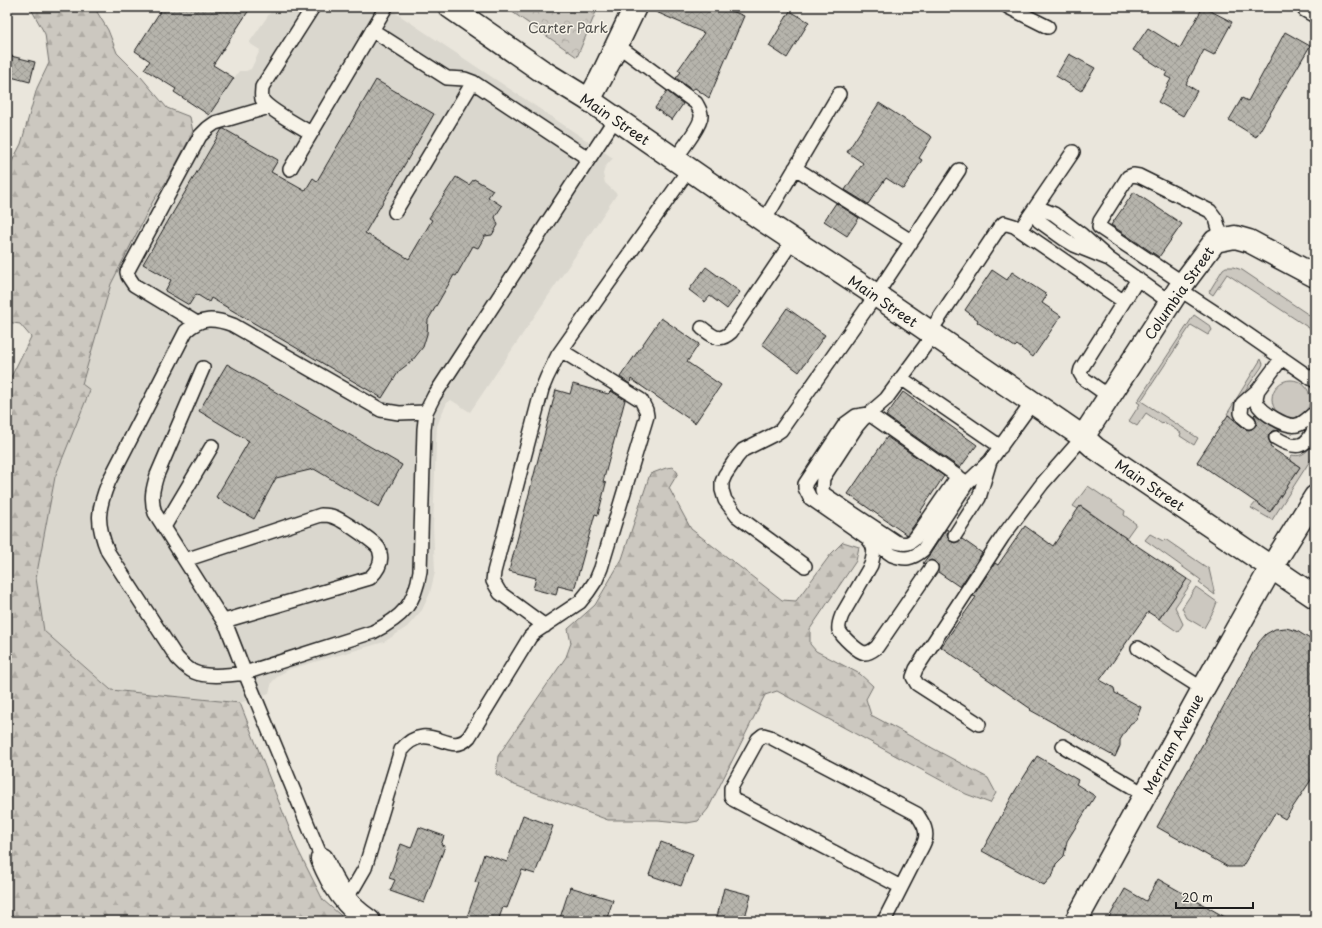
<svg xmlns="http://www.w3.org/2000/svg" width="1322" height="928" viewBox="0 0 1322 928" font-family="'Playpen Sans',sans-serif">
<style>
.built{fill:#dad7ce}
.green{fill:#ccc8c0;stroke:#74726e}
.forest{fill:url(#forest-firs);stroke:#74726e}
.park{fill:url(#park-crowns);stroke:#74726e}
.building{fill:url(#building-cross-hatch);stroke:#1c1c1c}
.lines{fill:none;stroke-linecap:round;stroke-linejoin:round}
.service-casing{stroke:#1c1c1c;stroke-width:16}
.minor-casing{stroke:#1c1c1c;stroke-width:25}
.tertiary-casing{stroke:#1c1c1c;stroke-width:25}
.primary-casing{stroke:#1c1c1c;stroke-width:25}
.service{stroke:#f7f3e8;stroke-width:13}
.minor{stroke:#f7f3e8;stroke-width:22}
.tertiary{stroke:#f7f3e8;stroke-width:22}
.primary{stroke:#f7f3e8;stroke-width:22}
.labels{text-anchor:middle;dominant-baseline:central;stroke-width:3;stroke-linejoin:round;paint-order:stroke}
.park-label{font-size:14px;fill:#51504d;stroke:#f7f3e8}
.street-label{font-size:14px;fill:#1c1c1c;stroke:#f7f3e8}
</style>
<defs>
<pattern id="forest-firs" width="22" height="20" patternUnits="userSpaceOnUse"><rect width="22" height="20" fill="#ccc8c0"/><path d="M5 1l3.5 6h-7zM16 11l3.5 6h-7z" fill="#afaba4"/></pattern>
<pattern id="park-crowns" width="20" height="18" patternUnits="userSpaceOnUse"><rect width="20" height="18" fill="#ccc8c0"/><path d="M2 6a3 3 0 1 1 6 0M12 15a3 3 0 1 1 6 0" fill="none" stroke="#afaba4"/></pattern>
<pattern id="building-cross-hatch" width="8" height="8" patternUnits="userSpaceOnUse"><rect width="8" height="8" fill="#b6b4ac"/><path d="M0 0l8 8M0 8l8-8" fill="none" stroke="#9c9a93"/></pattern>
</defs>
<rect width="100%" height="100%" fill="#eae6dc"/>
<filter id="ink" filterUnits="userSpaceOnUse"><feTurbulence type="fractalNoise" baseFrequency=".025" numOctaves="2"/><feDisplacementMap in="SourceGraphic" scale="8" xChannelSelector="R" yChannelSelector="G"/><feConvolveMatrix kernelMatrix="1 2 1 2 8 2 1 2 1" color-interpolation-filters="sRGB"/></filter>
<g filter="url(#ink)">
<!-- built -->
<path class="built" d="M 274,7 L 387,7 L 613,158 L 605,167 L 603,174 L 605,183 L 617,194 L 470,412 L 451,400 L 447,403 L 442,413 L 437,426 L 436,444 L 433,526 L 435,572 L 430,593 L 422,610 L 407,627 L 384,642 L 290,669 L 279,675 L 272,682 L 269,693 L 240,703 L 111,690 L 44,631 L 36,578 L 55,477 L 90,390 L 82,384 L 111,284 L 153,201 L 168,179 L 193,132 L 209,115 L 234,78 L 239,71 L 246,71 L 251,69 L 252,67 L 260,50 L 249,43 Z"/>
<!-- green -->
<path class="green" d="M 1226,267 L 1233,267 L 1242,270 L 1315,319 L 1315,332 L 1227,274 L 1213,295 L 1209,292 L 1223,269 Z
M 1194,315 L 1210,326 L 1212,330 L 1208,335 L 1191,325 L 1141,401 L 1198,438 L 1194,445 L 1180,436 L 1181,433 L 1164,422 L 1162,424 L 1146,413 L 1137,426 L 1129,421 L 1140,404 L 1137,402 Z
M 1261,359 L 1263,364 L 1261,368 L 1235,405 L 1234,413 L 1238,421 L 1227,414 Z
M1272 399a19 19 0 1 1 38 0a19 19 0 1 1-38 0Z
M 1315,440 L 1315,453 L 1272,520 L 1251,508 L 1256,502 L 1270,511 L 1300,467 L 1289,459 L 1292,455 C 1304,458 1309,449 1315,440 Z
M 1088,486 L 1125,511 L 1124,515 L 1136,524 L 1126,538 L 1081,506 L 1078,509 L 1073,506 Z
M 1150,534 L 1163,541 L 1165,539 L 1209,569 L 1215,595 L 1199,583 L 1201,580 L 1145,540 Z
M 1187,579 L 1192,582 L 1175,607 L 1183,624 L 1178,632 L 1159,619 Z
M 1196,587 L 1217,602 L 1214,610 L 1204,628 L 1187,618 L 1182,608 Z"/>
<!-- forest -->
<path class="forest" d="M 30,7 L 94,7 L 108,30 L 117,53 L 141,77 L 167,108 L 190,117 L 193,132 L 168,179 L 153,201 L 111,284 L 82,384 L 90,390 L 55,477 L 36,578 L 44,631 L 111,690 L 240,703 L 297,848 L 323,900 L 347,921 L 7,921 L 7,385 L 31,337 L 20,324 L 7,322 L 7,171 L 21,144 L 37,88 L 49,63 L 45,34 Z
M 673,467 L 678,473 L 669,488 L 691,529 L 782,600 L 796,601 L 831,554 L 843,542 L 859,547 L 856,561 L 810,629 L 810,644 L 816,651 L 860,674 L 873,686 L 866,699 L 871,715 L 988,778 L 996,793 L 990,803 L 966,794 L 777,691 L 765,695 L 708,809 L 698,821 L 687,823 L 658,820 L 608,820 L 512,784 L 496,774 L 498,756 L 566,657 L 571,643 L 568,629 L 595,605 L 622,559 L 650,474 L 666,468 Z"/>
<!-- park -->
<path class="park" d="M 505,7 L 598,7 L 577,57 Z"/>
<!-- building -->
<path class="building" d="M 163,7 L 251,7 L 213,65 L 234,78 L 209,115 L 174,92 L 176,89 L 144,69 L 150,61 L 135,51 Z
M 647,7 L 723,7 L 744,16 L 709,98 L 695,88 L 692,90 L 676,78 L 681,72 L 678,70 L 704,33 L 647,8 Z
M 1203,7 L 1232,22 L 1214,55 L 1204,50 L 1186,84 L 1197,91 L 1183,116 L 1158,102 L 1171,79 L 1165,76 L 1167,72 L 1133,50 L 1148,28 L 1180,48 Z
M 790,11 L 809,22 L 787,58 L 769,46 Z
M 1285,32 L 1310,46 L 1256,137 L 1229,120 L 1242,98 L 1248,101 Z
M 1069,54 L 1095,68 L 1081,91 L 1056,76 Z
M 7,55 L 35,62 L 30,82 L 7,76 Z
M 376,80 L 434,114 L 365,233 L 409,259 L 432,220 L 429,218 L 456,177 L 469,185 L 474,179 L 493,190 L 488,197 L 502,206 L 495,217 L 498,225 L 492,235 L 485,236 L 478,248 L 473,246 L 456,276 L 454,275 L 428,320 L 427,334 L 423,347 L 412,361 L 399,371 L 382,398 L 211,298 L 209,302 L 196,294 L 189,305 L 165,291 L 171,280 L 143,264 L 222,129 L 224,129 L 278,160 L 271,172 L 305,191 L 313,178 L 317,181 Z
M 667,91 L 683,104 L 672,120 L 655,108 Z
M 879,103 L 932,137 L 919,158 L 922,160 L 903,189 L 886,178 L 868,204 L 845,190 L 863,163 L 847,152 Z
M 1134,192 L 1182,224 L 1159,257 L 1111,225 Z
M 836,203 L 859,218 L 847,236 L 824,221 Z
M 706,267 L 740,292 L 727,309 L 710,296 L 705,302 L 689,290 Z
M 992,270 L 1007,280 L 1012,272 L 1047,295 L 1042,303 L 1061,316 L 1033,357 L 1017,345 L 1015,347 L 977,322 L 978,320 L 965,310 Z
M 787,308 L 825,335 L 799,372 L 762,344 Z
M 661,318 L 699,344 L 687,362 L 721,385 L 695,423 L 631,379 L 630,384 L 620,377 Z
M 227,364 L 402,465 L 379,507 L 314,469 L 276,478 L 254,519 L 216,497 L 249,441 L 199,411 Z
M 573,384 L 608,394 L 611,391 L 625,400 L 603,482 L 606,483 L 598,515 L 595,514 L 574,590 L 558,586 L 556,595 L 533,589 L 536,578 L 509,571 L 556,390 L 570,394 Z
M 903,392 L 977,445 L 960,468 L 886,416 Z
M 1255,414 L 1264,421 L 1281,430 L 1272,431 L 1269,434 L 1268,438 L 1271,444 L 1270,447 L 1300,467 L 1270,512 L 1197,462 L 1228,415 L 1244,428 L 1248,430 L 1252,429 L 1257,424 L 1256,419 L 1254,415 Z
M 887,437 L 944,476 L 920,512 L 922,514 L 907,535 L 848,494 Z
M 1080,506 L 1133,543 L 1187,579 L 1159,619 L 1148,612 L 1100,680 L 1114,688 L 1115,693 L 1141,707 L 1136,720 L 1130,724 L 1120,740 L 1120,746 L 1115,757 L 1030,710 L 1031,709 L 941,647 L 976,597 L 973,596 L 995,563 L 998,565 L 1025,526 L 1053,546 Z
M 946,529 L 948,530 L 947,535 L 950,541 L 955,543 L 962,539 L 982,553 L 960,587 L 938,572 L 938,565 L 935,561 L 931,560 L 924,564 L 923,563 L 930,554 Z
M 1286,628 L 1297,631 L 1315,642 L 1315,774 L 1285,819 L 1275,813 L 1242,867 L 1228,867 L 1157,827 L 1259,642 L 1266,634 L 1275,629 Z
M 1037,756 L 1078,780 L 1076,784 L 1095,796 L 1067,841 L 1064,856 L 1056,864 L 1053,875 L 1044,885 L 982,851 L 1015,791 Z
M 523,815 L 553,826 L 535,874 L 522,870 L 507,908 L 503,907 L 498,921 L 478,921 L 467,917 L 479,883 L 475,882 L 484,854 L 507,862 Z
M 419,827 L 444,836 L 441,845 L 445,846 L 424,903 L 390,891 L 395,880 L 389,878 L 401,844 L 411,848 Z
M 661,842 L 693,854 L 681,886 L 649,875 Z
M 1158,879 L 1232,921 L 1107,921 L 1125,889 L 1146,901 Z
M 570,887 L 613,900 L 606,921 L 559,921 Z
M 724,888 L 751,895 L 744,921 L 716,921 Z"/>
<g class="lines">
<defs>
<path id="service" d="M 1008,7 L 1048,27
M 372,30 L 447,78 L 465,79 L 473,82 L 589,159
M 617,45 L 696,103 C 698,107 701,111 701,115 C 702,124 681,151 675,159
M 311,133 C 301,127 266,108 262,99 C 261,95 262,91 262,87 L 313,7
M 795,168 L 911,241
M 290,169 L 386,7
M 395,212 L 473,82
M 764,221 L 839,94
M 1020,230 L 1073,152
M 1109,259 L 1082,235 L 1054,214 L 1044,210 L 1034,210 L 1039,221 L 1064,239 L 1074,245 L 1109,259 L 1171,303
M 1183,283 L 1099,227 L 1100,221 L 1128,177 L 1133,175 L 1139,176 L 1210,211 L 1216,219 L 1222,239
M 1179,289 L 1234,325 L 1315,381
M 197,323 L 134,285 L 128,276 L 127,272 L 200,136 L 208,128 L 215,123 L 269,107
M 702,328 C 713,336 719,343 731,332 L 793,240
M 930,332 L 999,228 L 1004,223 L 1014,226 L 1123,301
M 933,335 L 886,399 L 863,419 L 857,426 L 823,478 L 822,490 L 824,494 L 896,542 C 905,545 911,544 916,537 L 958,476
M 203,368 L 157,475 C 153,488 150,499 155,513 L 227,627 L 245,673 L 322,859
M 901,378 L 1001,447
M 1258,390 C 1257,394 1255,398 1257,403 C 1261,412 1286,428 1297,425 C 1303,424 1309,417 1315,413
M 1110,397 L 1083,378 L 1080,373 L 1081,369 L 1138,279
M 426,412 L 399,413 L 381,410 L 233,325 C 214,318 201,317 186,331 L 109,481 C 97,510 96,523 108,552 L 177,658 C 182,663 187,669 194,672 C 207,678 231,675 245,673 L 373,632 C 403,617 415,604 420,571 L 424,429 L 426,412 L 434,396 L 615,119
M 1249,422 L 1243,417 L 1241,413 L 1242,404 L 1258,390 L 1282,358
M 1276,438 C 1294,449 1306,450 1315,427
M 967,483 L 869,414 L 856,416 L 845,424 L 805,484 L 805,488 L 810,498 L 892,555 C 905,560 912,559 923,550 L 967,483 L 990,461 L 1032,403
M 164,527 L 212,446
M 955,535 L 979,498 L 990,461
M 868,539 C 876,548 874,553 871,565 L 842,615 C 840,620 838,625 839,630 C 842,637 858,652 865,653 C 870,653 873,650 877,647 L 931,568
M 185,560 L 321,515 C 326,515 330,515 334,517 C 341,519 370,539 376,545 C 378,547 380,550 380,553 C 383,563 377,571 370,578 L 224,621
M 805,566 L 737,516 L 725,500 L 722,490 L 722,482 L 725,475 L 737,457 L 743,450 L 775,434 L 781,430 L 876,295 L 959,170
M 545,626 L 500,593 L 493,581 L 494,572 L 542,389 L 547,377 L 558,355 L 689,169
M 1138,648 L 1203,689
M 979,724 L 917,684 L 913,677 L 916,669 L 1003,536 L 1042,484 L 1083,437
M 1063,746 L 1146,795
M 344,898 L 354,887 L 365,868 L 401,750 C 429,717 449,759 469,737 L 530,637 L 535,632 L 580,602 L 588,592 L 596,580 L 601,568 L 647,416 L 646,410 L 641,400 L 562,351
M 884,921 C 894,901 904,882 914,862 C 917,855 923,847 925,840 C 928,830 922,822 917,814 L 770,737 L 763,735 L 758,739 L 731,788 L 731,796 L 734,800 L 901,887"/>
<path id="minor" d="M 1308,7 L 1315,11
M 589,100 L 601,78 L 635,7
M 1083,437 L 1179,289 L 1215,241 L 1235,237 L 1249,241 L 1315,276
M 1271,568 L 1315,497
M 322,859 C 333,885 345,905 369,921"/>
<path id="tertiary" d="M 1076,921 L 1203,689 L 1271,568"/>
<path id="primary" d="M 450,7 L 542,71 L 589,100 L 764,221 L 876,295 L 1083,437 L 1095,448 L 1315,597"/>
</defs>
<!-- service casing -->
<use href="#service" class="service-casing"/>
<!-- minor casing -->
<use href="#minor" class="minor-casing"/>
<!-- tertiary casing -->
<use href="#tertiary" class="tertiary-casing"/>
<!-- primary casing -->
<use href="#primary" class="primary-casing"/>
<!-- service -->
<use href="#service" class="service"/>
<!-- minor -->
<use href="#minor" class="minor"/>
<!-- tertiary -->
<use href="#tertiary" class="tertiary"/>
<!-- primary -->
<use href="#primary" class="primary"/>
</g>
</g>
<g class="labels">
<!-- park labels -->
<g class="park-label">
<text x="568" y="27">Carter Park</text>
</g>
<!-- street labels -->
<g class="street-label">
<text transform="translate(615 119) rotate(34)">Main Street</text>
<text transform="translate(1179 293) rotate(-55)">Columbia Street</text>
<text transform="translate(883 301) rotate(34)">Main Street</text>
<text transform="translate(1150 485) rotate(34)">Main Street</text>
<text transform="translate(1173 744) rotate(-62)">Merriam Avenue</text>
</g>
</g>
<!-- margin -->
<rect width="1322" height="928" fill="none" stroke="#f7f3e8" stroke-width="24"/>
<rect x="12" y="12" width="1298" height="904" fill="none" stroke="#1c1c1c" stroke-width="1.5" filter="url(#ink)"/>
<!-- scale -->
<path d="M1176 902v6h77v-6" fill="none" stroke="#1c1c1c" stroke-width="2"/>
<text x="1182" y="902" font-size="12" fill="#1c1c1c" stroke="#f7f3e8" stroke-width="3" paint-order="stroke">20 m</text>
</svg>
